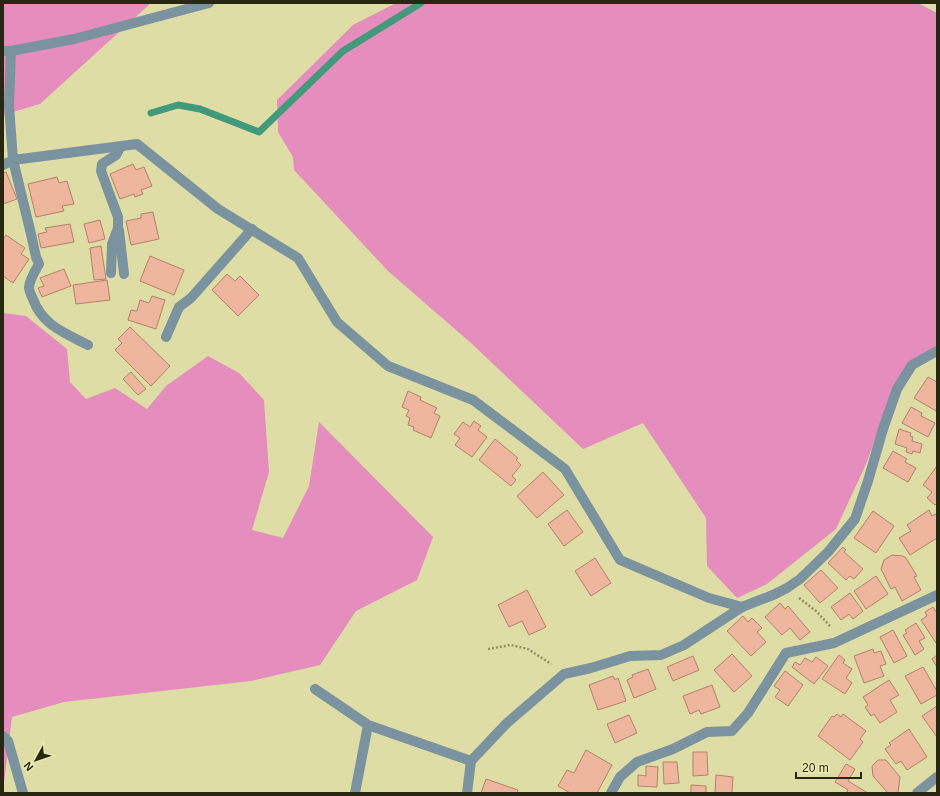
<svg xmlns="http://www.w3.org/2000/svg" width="940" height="796" viewBox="0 0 940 796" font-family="Arial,sans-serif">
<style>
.green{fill:#e58dbd}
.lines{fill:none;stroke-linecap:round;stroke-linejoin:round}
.stream{stroke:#429a7a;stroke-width:7}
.building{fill:#eeb79d;stroke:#b48168}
.path{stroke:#919167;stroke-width:2.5;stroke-dasharray:2 2;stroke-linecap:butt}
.lane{stroke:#7a939e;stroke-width:10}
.street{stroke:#7a939e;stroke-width:10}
</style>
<rect width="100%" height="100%" fill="#dedda5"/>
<!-- green -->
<path class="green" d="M 3,3 L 151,3 L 40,104 L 3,115 Z
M 396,3 L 918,3 L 937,13 L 937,351 L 915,364 L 892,395 L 866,464 L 836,529 L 767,584 L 737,598 L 707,566 L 706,518 L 643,423 L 583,449 L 471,343 L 388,271 L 294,170 L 293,157 L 278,132 L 277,100 L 353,25 Z
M 3,313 L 26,316 L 67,349 L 70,382 L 86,399 L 115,388 L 147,409 L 166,386 L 208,356 L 239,373 L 264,400 L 269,472 L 252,530 L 283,538 L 309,486 L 319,422 L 433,537 L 417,580 L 356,611 L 320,665 L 251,681 L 64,702 L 12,717 L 3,791 Z"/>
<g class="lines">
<!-- stream -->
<path class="stream" d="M 151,113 L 178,105 L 200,109 L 259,132 L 343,51 L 421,3"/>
</g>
<!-- building -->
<path class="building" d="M 133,164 L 136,170 L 144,167 L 152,186 L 141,190 L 143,194 L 135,197 L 134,194 L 120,199 L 110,174 Z
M 6,172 L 17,199 L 3,204 L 3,173 Z
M 57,177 L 59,183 L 67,181 L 74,204 L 62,206 L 64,211 L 36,217 L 28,184 Z
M 153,212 L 159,239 L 131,245 L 126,221 L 141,218 L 141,214 Z
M 100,220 L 105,239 L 89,243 L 84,224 Z
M 70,224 L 74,242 L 41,248 L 38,234 L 47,232 L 45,228 Z
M 6,235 L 25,248 L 21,254 L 29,259 L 13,283 L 3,276 L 3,239 Z
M 101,246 L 106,279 L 94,280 L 90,248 Z
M 150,256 L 184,270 L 174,295 L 140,281 Z
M 64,269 L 71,286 L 42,297 L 38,288 L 44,286 L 40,278 Z
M 227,274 L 235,281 L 240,276 L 259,295 L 238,316 L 212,290 Z
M 107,280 L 110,300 L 76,304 L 73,285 Z
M 152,296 L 165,300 L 156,329 L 128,320 L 131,310 L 137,311 L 140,300 L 149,303 Z
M 130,327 L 170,366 L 151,386 L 115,350 L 122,343 L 118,339 Z
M 131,372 L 146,389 L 138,395 L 123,379 Z
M 928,377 L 937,382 L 937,409 L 936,411 L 914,398 Z
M 408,391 L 421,397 L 420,400 L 437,408 L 434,413 L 440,416 L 431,438 L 413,430 L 414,427 L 408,425 L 410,418 L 406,416 L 409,410 L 402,407 Z
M 911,407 L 922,413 L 921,416 L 935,423 L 928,437 L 902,423 Z
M 474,421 L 481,426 L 478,430 L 487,437 L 472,457 L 455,445 L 460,438 L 454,434 L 463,422 L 470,427 Z
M 899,429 L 911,433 L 910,436 L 913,437 L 912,441 L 922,444 L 920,453 L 913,451 L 912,454 L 906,452 L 907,448 L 895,444 Z
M 495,439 L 518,458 L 516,460 L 521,465 L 512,476 L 516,480 L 511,486 L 479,460 Z
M 893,451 L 907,459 L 905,462 L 916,468 L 908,482 L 883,468 Z
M 937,466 L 937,503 L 935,505 L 927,498 L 932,492 L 923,485 Z
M 543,472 L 564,495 L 537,518 L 517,496 Z
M 567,510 L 583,532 L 564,546 L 548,524 Z
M 929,510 L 932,516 L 936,514 L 937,516 L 937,538 L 910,555 L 899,538 L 911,531 L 907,525 Z
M 873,511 L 894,526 L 876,553 L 854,538 Z
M 843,547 L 846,550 L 844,552 L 863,569 L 854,579 L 850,576 L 846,580 L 828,563 Z
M 892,555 L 903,556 L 906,558 L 917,576 L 914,577 L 921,590 L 902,601 L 895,587 L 891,589 L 881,569 L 884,560 Z
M 595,558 L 611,583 L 591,596 L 575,571 Z
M 821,570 L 838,588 L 820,603 L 804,585 Z
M 876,576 L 888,594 L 866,609 L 854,591 Z
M 527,590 L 546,627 L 529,635 L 522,621 L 509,627 L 498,605 Z
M 850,593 L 863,611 L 853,619 L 849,614 L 841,620 L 831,607 Z
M 780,603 L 785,609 L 788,606 L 810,632 L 800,640 L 790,628 L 782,635 L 765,617 Z
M 933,607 L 937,613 L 937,643 L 936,643 L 921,620 L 927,616 L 925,612 Z
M 743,616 L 748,622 L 752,618 L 762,628 L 757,632 L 766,642 L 751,656 L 727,631 Z
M 916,623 L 925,638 L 919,641 L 924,649 L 915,655 L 903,635 L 907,633 L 905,630 Z
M 893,630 L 907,656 L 894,663 L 880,637 Z
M 873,649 L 874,653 L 881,651 L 886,664 L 880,666 L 884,676 L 864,683 L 854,656 Z
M 732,654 L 752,676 L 734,692 L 714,670 Z
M 839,655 L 845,660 L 843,663 L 852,669 L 846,678 L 852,683 L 845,694 L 822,679 Z
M 937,655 L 937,667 L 932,659 Z
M 693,656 L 699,670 L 673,681 L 667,667 Z
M 816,657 L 828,666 L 814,684 L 792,667 L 795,662 L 800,665 L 805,658 L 812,662 Z
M 923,667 L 937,691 L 937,695 L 921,704 L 905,676 Z
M 648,669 L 656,689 L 634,698 L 627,680 L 633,677 L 632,675 Z
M 785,671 L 803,685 L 788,706 L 775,697 L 780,690 L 774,686 Z
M 613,676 L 615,680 L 618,678 L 626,701 L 598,710 L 589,685 Z
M 889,680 L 899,695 L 890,700 L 897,712 L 880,723 L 874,714 L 871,716 L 865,707 L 868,705 L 863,697 Z
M 712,685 L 720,707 L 701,714 L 699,710 L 690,714 L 683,696 Z
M 937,706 L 937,737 L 922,716 Z
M 837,714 L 841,717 L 843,714 L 866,731 L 860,739 L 863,742 L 850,760 L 818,736 L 832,716 L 834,717 Z
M 629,715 L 637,733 L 615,743 L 607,724 Z
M 909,729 L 927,757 L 907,770 L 901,761 L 896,764 L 885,749 L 891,745 L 889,743 Z
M 586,750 L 612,765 L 597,793 L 570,793 L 558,786 L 567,770 L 574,773 Z
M 693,752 L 707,752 L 708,775 L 693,776 Z
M 878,760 L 886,760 L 900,777 L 898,793 L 888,793 L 873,776 L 872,766 Z
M 663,762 L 677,762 L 679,783 L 664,784 Z
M 846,764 L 855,769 L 848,781 L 868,793 L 846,793 L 848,790 L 835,782 Z
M 646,766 L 658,767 L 657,787 L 638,786 L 638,775 L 646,776 Z
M 716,775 L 733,777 L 732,793 L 715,793 Z
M 486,779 L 518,790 L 517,793 L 481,793 Z
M 691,785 L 706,786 L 706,793 L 691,793 Z"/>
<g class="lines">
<!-- path -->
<path class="path" d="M 799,598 L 816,611 L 831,627
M 488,649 L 511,645 L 528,649 L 551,664"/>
<!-- lane -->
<path class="lane" d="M 3,165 L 13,160 L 31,234 L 36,257 L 39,264 C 35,271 30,279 29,287 C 29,291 31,295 33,299 C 42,325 65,333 88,345
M 119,230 L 124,274
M 111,273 L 112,244 L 118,228 L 118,217 L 101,171 L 102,164 L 116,155 L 121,146
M 166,337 L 179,307 L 191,298 L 252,229
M 742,607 L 773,595 L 787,588 L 800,579 L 828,552 L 855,519 L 868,481 L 883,429 L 897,389 L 912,365 L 937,351
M 315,689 L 368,725 L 471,761
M 355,793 L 368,725
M 611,793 L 620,777 L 637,762 L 673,749 L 707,732 L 732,731 L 748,713 L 786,653 L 834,643 L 937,595"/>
<!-- street -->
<path class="street" d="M 3,51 L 11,51 L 74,39 L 209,3
M 11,51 L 9,105 L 13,160 L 137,144 L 218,209 L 298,258 L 337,322 L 388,366 L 473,400 L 565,469 L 620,560 L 709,598 L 742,607
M 3,736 L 8,741 L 23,793
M 467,793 L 471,761 L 507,723 L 564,674 L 591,668 L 630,656 L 661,655 L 684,645 L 742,607
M 917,793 L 937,777"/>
</g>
<!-- border -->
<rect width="940" height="796" fill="none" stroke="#282812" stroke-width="8"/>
<!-- north arrow -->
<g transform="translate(36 760) rotate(230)" stroke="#ebeab2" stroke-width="3" paint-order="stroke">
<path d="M0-3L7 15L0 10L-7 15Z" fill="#282812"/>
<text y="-6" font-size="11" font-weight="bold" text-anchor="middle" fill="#282812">N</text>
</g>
<!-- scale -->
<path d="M796 772v6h65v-6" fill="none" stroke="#282812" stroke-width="2"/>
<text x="802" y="772" font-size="12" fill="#282812" stroke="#ebeab2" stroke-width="3" paint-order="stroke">20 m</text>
</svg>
